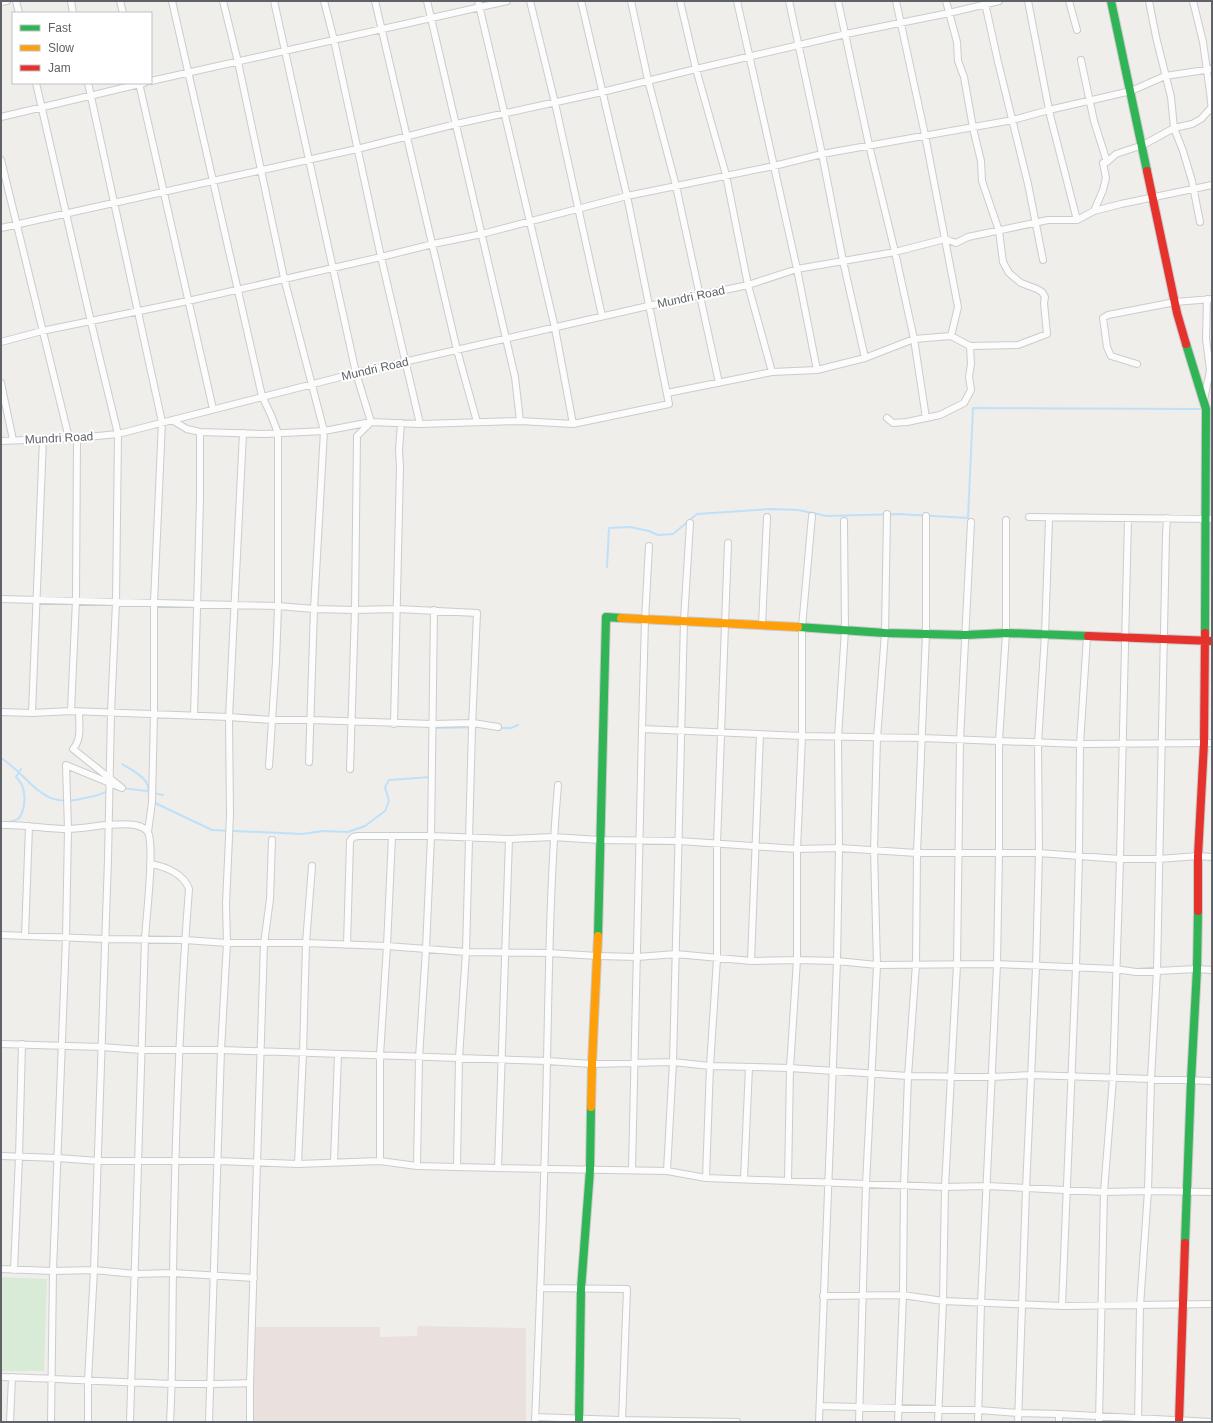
<svg xmlns="http://www.w3.org/2000/svg" width="1213" height="1423" viewBox="0 0 1213 1423" font-family="Arial,sans-serif">
<style>
.medical{fill:#eae0de}
.green{fill:#d8ebd6}
.lines{fill:none;stroke-linecap:round;stroke-linejoin:round}
.stream{stroke:#bfe0f9;stroke-width:2}
.street-casing{stroke:#cbcccc;stroke-width:8}
.fast-casing{stroke:#cacacb;stroke-width:10}
.slow-casing{stroke:#cacacb;stroke-width:10}
.jam-casing{stroke:#cacacb;stroke-width:10}
.street{stroke:#fdfcfc;stroke-width:6}
.fast{stroke:#30b455;stroke-width:8}
.slow{stroke:#ff9f0a;stroke-width:8}
.jam{stroke:#e5322d;stroke-width:8}
.labels{text-anchor:middle;dominant-baseline:central;stroke-width:4;stroke-linejoin:round;paint-order:stroke}
.street-label{font-size:12px;fill:#5f6368;stroke:#fff}
</style>
<rect width="100%" height="100%" fill="#efeeea"/>
<!-- medical -->
<path class="medical" d="M 418,1326 L 526,1328 L 526,1422 L 253,1422 L 255,1327 L 380,1327 L 380,1337 L 417,1336 Z"/>
<!-- green -->
<path class="green" d="M 1,1277 L 47,1279 L 44,1371 L 1,1371 Z"/>
<g class="lines">
<!-- stream -->
<path class="stream" d="M 607,567 L 609,528 L 630,527 L 649,531 L 658,535 L 673,534 L 697,514 L 771,509 L 798,510 L 827,516 L 898,514 L 968,518 L 973,408 L 1204,409
M 435,728 L 484,727
M 498,728 L 511,728 L 518,725
M 1,758 C 33,778 38,810 85,798 C 94,796 102,795 109,790
M 122,764 C 130,769 143,775 147,784 C 149,788 148,793 150,797
M 122,788 L 147,791
M 154,793 L 163,795
M 153,802 L 212,830 L 302,834 L 323,831 L 348,832 L 365,826 L 385,811 L 389,801 L 385,787 L 389,780 L 431,777
M 8,822 C 12,821 17,821 20,817 C 25,808 26,794 22,785 C 20,782 18,779 16,777 L 21,769"/>
<defs>
<path id="street" d="M 16,1 L 19,13
M 71,1 L 73,13
M 120,1 L 123,13
M 172,1 L 262,396 L 271,415 L 278,433 L 278,606 L 276,661 L 269,766
M 223,1 L 238,62 L 284,278 L 324,431 L 314,609 L 309,762
M 274,1 L 356,373 L 371,422 L 357,436 L 355,610 L 350,769
M 324,1 L 334,40 L 381,257 L 420,424
M 375,1 L 457,350 L 477,422
M 427,1 L 515,377 L 520,421
M 478,1 L 555,328 L 573,424
M 530,1 L 555,103 L 602,316
M 631,1 L 648,80 L 676,186 L 719,383
M 680,1 L 696,69 L 726,175 L 748,285 L 772,372
M 737,1 L 797,269 L 817,370
M 789,1 L 822,154 L 843,261 L 865,358
M 838,1 L 869,145 L 895,252 L 914,339 L 926,418
M 896,1 L 925,135 L 958,307 L 951,336
M 1028,1 L 1050,115 L 1077,220
M 1069,1 L 1077,30
M 1149,1 L 1156,37 L 1171,97 L 1174,128 L 1183,151 L 1192,181 L 1200,222
M 1193,1 L 1203,42 L 1210,92 L 1212,111
M 1,2 L 7,1
M 985,3 L 998,62 L 1028,184 L 1043,260
M 1081,60 L 1094,121 L 1107,162
M 151,81 L 507,1
M 36,83 L 91,322 L 118,434 L 116,602 L 111,713 L 108,859 L 94,1270 L 88,1380 L 88,1422
M 88,83 L 162,422 L 154,602 L 154,714 L 152,802 L 148,832
M 139,83 L 213,409
M 1,117 L 144,83
M 1,160 L 69,438
M 1094,211 L 1103,190 L 1106,178 L 1103,163 L 1107,162 L 1116,154 L 1143,145 L 1174,128 L 1192,124 L 1201,119 L 1211,108
M 1,228 L 357,149 L 456,124 L 602,92 L 696,69 L 846,34 L 949,13 L 999,1
M 1,342 L 42,331 L 188,301 L 381,257 L 433,244 L 482,234 L 627,196 L 774,166 L 822,154 L 1013,120 L 1049,110 L 1131,91 L 1165,76 L 1212,69
M 1137,364 L 1111,356 L 1107,347 L 1103,318 L 1108,315 L 1175,302 L 1212,299
M 1,383 L 13,440
M 667,393 L 772,372 L 817,370 L 865,358 L 914,339 L 951,336 L 970,346
M 1204,400 L 1210,370 L 1206,339 L 1207,299
M 887,418 L 893,423 L 907,422 L 940,415 L 964,403 L 971,390 L 969,377 L 971,364 L 970,346 L 1018,345 L 1047,334 L 1044,303 L 1045,297 L 1042,292 L 1037,289 L 1021,283 L 1009,273 L 1003,262 L 999,231 L 982,181 L 981,161 L 973,128 L 964,77 L 958,61 L 957,42 L 946,1
M 172,420 L 187,429 L 200,432 L 264,434 L 324,431 L 371,422 L 420,424 L 520,421 L 573,424 L 669,404 L 627,196 L 581,1
M 1,441 L 77,438 L 118,434 L 356,373 L 648,306 L 748,285 L 797,269 L 895,252 L 945,239 L 956,243 L 968,237 L 1048,220 L 1077,220 L 1094,211 L 1121,204 L 1212,185
M 1029,517 L 1212,519
M 1,599 L 278,606 L 314,609 L 355,610 L 397,609 L 477,613 L 472,727 L 466,952 L 459,1058 L 457,1166
M 762,625 L 767,517
M 71,711 L 76,600 L 77,438
M 1,712 L 32,713 L 71,711 L 229,717 L 272,720 L 311,720 L 432,724 L 473,723 L 498,727
M 32,713 L 43,439
M 194,716 L 200,500 L 200,432
M 394,724 L 400,467 L 399,450 L 401,423
M 642,729 L 802,736 L 922,738 L 1080,744 L 1212,743
M 1,825 C 23,824 46,829 68,829 C 90,828 113,822 135,825 C 140,826 145,828 148,832 C 155,847 146,919 145,939 L 130,1422
M 150,864 C 165,866 184,874 189,889 C 179,1017 175,1146 173,1274 C 172,1323 173,1373 170,1422
M 1,935 L 105,939 L 185,940 L 227,943 L 306,943 L 387,946 L 466,952 L 549,953 L 598,956 L 637,957 L 676,954 L 751,961 L 797,960 L 837,961 L 877,965 L 997,964 L 1115,969 L 1136,972 L 1197,969 L 1212,970
M 25,936 L 29,826
M 347,945 L 350,841 L 353,837 L 358,836 L 431,836 L 509,839 L 553,837 L 600,840 L 679,841 L 797,849 L 839,848 L 917,853 L 1039,853 L 1120,859 L 1159,859 L 1198,856 L 1212,857
M 751,961 L 760,734
M 1,1044 L 102,1047 L 141,1050 L 221,1050 L 547,1061 L 592,1064 L 673,1062 L 710,1066 L 790,1068 L 908,1076 L 991,1077 L 1031,1075 L 1212,1081
M 1,1156 L 58,1158 L 98,1161 L 218,1161 L 298,1164 L 380,1161 L 417,1166 L 498,1168 L 667,1171 L 706,1178 L 945,1187 L 987,1186 L 1104,1192 L 1148,1191 L 1212,1192
M 380,1161 L 380,1055 L 387,946 L 392,836
M 334,1162 L 338,1054
M 298,1164 L 303,1053 L 306,943 L 312,866
M 417,1166 L 419,1058 L 426,949 L 431,836 L 434,610
M 498,1168 L 509,839
M 632,1170 L 642,729 L 645,620 L 649,546
M 667,1171 L 673,1062 L 684,620 L 690,523
M 706,1178 L 710,1066 L 717,959 L 717,844 L 728,543
M 744,1179 L 749,1067
M 788,1181 L 790,1068 L 797,960 L 797,849 L 802,736 L 802,627 L 812,516
M 1,1269 L 53,1271 L 94,1270 L 135,1274 L 173,1273 L 254,1278
M 14,1270 L 19,1157 L 22,1044
M 540,1288 L 627,1289 L 622,1421
M 823,1296 L 903,1295 L 943,1301 L 1062,1306 L 1212,1304
M 1062,1306 L 1076,967 L 1079,855 L 1080,744 L 1087,637
M 1,1377 C 84,1379 167,1387 250,1383
M 820,1406 L 979,1410 L 1018,1413 L 1059,1414 L 1212,1422
M 535,1417 L 619,1420
M 619,1420 L 737,1422
M 10,1422 L 12,1377
M 51,1422 L 53,1271 L 66,938 L 68,829 L 66,765 L 122,788 L 73,749 C 82,739 79,725 79,712
M 209,1422 L 221,1050 L 227,943 L 226,904 L 230,815 L 229,717 L 243,433
M 250,1422 L 250,1383 L 264,944 L 270,899 L 272,840
M 535,1422 C 540,1301 545,1181 547,1060 C 549,968 550,876 558,785
M 819,1422 L 837,961 L 839,848 L 838,737 L 845,630 L 844,521
M 859,1422 L 866,1184 L 877,965 L 874,850 L 877,738 L 885,633 L 887,514
M 898,1422 L 903,1295 L 904,1186 L 908,1076 L 916,964 L 917,853 L 926,633 L 926,516
M 938,1422 L 943,1301 L 945,1187 L 957,965 L 960,740 L 971,522
M 978,1422 L 981,1303 L 997,964 L 999,853 L 999,741 L 1006,633 L 1006,520
M 1018,1422 L 1026,1189 L 1036,967 L 1039,853 L 1038,743 L 1045,635 L 1049,520
M 1059,1422 L 1059,1414
M 1099,1422 L 1104,1192 L 1113,1078 L 1120,859 L 1128,518
M 1138,1422 L 1140,1306 L 1148,1191 L 1151,1079 L 1157,971 L 1166,534 L 1167,518"/>
<path id="fast" d="M 1111,1 L 1147,171
M 1186,344 L 1206,409 L 1205,633
M 798,627 L 885,633 L 965,635 L 1006,633 L 1088,636
M 598,936 L 606,617 L 621,618
M 1185,1243 L 1191,1081 L 1197,969 L 1198,911
M 579,1420 L 581,1289 L 590,1170 L 591,1107"/>
<path id="slow" d="M 621,618 L 798,627
M 591,1107 L 592,1064 L 598,936"/>
<path id="jam" d="M 1147,171 L 1177,313 L 1186,344
M 1088,636 L 1212,641
M 1198,911 L 1198,856 L 1204,743 L 1205,633
M 1179,1422 L 1185,1243"/>
</defs>
<!-- street casing -->
<use href="#street" class="street-casing"/>
<!-- fast casing -->
<use href="#fast" class="fast-casing"/>
<!-- slow casing -->
<use href="#slow" class="slow-casing"/>
<!-- jam casing -->
<use href="#jam" class="jam-casing"/>
<!-- street -->
<use href="#street" class="street"/>
<!-- fast -->
<use href="#fast" class="fast"/>
<!-- slow -->
<use href="#slow" class="slow"/>
<!-- jam -->
<use href="#jam" class="jam"/>
</g>
<g class="labels">
<!-- street labels -->
<g class="street-label">
<text transform="translate(691 297) rotate(-12)">Mundri Road</text>
<text transform="translate(375 369) rotate(-13)">Mundri Road</text>
<text transform="translate(59 438) rotate(-3)">Mundri Road</text>
</g>
</g>
<!-- border -->
<rect width="1213" height="1423" fill="none" stroke="#5f6368" stroke-width="4"/>
<!-- legend -->
<rect x="12" y="12" width="140" height="72" fill="#ffffff" stroke="#bfc1c3"/>
<rect x="20" y="25" width="20" height="6" fill="#30b455" stroke="#bfc1c3"/>
<text x="48" y="32" font-size="12" fill="#5f6368">Fast</text>
<rect x="20" y="45" width="20" height="6" fill="#ff9f0a" stroke="#bfc1c3"/>
<text x="48" y="52" font-size="12" fill="#5f6368">Slow</text>
<rect x="20" y="65" width="20" height="6" fill="#e5322d" stroke="#bfc1c3"/>
<text x="48" y="72" font-size="12" fill="#5f6368">Jam</text>
</svg>
